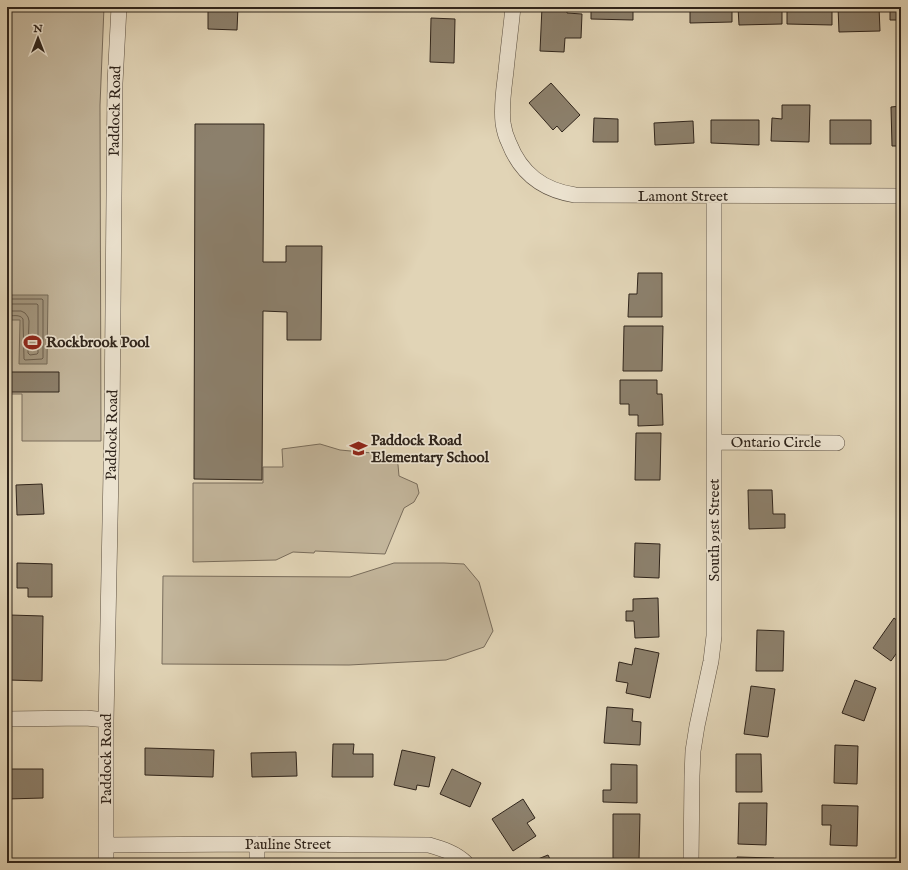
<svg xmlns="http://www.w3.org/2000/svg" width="908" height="870" viewBox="0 0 908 870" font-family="'IM FELL English',serif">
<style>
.green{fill:#c3b69c;stroke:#796d5c}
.water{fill:#a49881;stroke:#756a58}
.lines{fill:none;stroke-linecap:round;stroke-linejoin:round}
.shore{stroke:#6a5e4e;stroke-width:1}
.building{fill:#8c806c;stroke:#2f241b}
.minor-casing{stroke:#5c5042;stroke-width:16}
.minor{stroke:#ece3d0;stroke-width:15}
.labels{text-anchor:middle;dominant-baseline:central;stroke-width:3.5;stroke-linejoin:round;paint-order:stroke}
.street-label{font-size:15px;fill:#2f241b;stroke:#ece3d0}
.poi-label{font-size:15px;font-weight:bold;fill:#2f241b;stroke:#ece3d0;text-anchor:start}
</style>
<rect width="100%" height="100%" fill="#e1d4b6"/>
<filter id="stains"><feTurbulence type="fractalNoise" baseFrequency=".005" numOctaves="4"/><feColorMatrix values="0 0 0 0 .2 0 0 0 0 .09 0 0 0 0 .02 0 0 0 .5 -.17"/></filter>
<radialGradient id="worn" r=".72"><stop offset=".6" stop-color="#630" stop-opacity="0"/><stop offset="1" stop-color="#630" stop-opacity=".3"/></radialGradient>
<!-- green -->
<path class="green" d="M 7,7 L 104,7 L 100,105 L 101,441 L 22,441 L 22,394 L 7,394 Z
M 320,444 L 340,450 L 394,455 L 398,465 L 399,476 L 417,484 L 419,493 L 414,502 L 404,508 L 385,554 L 315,551 L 314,553 L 293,552 L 276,560 L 193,562 L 193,483 L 263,483 L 263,467 L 283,467 L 282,449 Z
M 394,563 L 444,563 L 464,564 L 479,582 L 493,631 L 484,647 L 446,660 L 349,665 L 162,664 L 163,576 L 350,577 Z"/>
<!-- water -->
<path class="water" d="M 7,295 L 48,295 L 47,364 L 19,364 L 20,320 L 7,320 Z"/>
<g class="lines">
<!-- shore -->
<path class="shore" d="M 7,299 L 42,299 L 43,300 L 43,358 L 42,359 L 25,360 L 24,359 L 23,319 C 20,314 13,316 7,316
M 7,304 L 37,304 L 38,305 L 38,353 L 37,354 L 30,355 L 28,353 L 29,321 L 28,317 L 25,313 L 21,311 L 7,311"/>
</g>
<!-- building -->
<path class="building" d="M 208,7 L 238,7 L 237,30 L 208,29 Z
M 542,7 L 567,7 L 567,13 L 582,14 L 581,38 L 565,38 L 564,52 L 540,51 Z
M 591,7 L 633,7 L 633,20 L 591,19 Z
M 690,7 L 732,7 L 732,22 L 690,23 Z
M 738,7 L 782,7 L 782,24 L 739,25 Z
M 787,7 L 832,7 L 832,25 L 787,24 Z
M 838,7 L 879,7 L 880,31 L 839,32 Z
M 890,7 L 901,7 L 901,20 L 890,20 Z
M 431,18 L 455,19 L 454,63 L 430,62 Z
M 551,83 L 580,115 L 562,132 L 557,126 L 553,130 L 529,103 Z
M 782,105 L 810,105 L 809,142 L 771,141 L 772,118 L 782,119 Z
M 901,106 L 901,146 L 892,146 L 891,107 Z
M 594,118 L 618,119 L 618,142 L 593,142 Z
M 711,120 L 759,120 L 759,145 L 711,143 Z
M 830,120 L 871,120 L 871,144 L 830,144 Z
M 693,121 L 694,143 L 655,145 L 654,123 Z
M 195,124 L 264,124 L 263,262 L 286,262 L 286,246 L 322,246 L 321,340 L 287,340 L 287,312 L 263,311 L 262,480 L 194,479 Z
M 638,273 L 662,273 L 662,317 L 628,317 L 629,294 L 637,294 Z
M 624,326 L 663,326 L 662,371 L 623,371 Z
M 7,372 L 59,372 L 59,392 L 7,392 Z
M 620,380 L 657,380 L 657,394 L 662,394 L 663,425 L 638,426 L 638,415 L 629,415 L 629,404 L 620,404 Z
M 636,433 L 661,433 L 660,480 L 635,480 Z
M 42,484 L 44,514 L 17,515 L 16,485 Z
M 748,490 L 772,490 L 773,514 L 785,514 L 785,528 L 749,529 Z
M 635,543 L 660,544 L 659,578 L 634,577 Z
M 17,563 L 52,564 L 52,597 L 28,597 L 28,588 L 17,588 Z
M 658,598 L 659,637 L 635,638 L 634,621 L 626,621 L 626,611 L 633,611 L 633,599 Z
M 10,615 L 43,616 L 42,681 L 9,680 Z
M 894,618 L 901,623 L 901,647 L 891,661 L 873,648 Z
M 757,630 L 784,631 L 783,671 L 756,671 Z
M 635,648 L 659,653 L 650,698 L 626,693 L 628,683 L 616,681 L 619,662 L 632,665 Z
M 855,680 L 876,688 L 864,721 L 842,713 Z
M 751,686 L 775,689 L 768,737 L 744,734 Z
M 607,707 L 633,709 L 632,721 L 641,722 L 640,745 L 604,743 Z
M 333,744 L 354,744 L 353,754 L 373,754 L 373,777 L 332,777 Z
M 835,745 L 858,746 L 857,784 L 834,783 Z
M 145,748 L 214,750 L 213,777 L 145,775 Z
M 402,750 L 435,757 L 429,787 L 417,785 L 416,790 L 394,785 Z
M 296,752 L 297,776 L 252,777 L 251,753 Z
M 736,754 L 761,754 L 762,792 L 736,792 Z
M 611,764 L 637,765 L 637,803 L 603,802 L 603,790 L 611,790 Z
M 7,769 L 43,769 L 43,798 L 7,799 Z
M 452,769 L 481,783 L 470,807 L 440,794 Z
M 523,799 L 535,818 L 527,823 L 536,836 L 513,851 L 492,819 Z
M 739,803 L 767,803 L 766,845 L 738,844 Z
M 822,805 L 858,806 L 857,846 L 830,845 L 831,825 L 822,825 Z
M 613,814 L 640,814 L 639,860 L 613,860 Z
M 548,855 L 552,863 L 528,863 Z
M 737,857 L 774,858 L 774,863 L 737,863 Z
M 831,860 L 855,860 L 855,863 L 831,863 Z"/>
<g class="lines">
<defs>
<path id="minor" d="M 513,7 C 511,28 508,50 506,71 C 504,88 501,105 503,123 C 504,130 506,137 509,143 C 521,174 543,190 575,195 L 901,196
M 714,442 L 837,443
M 7,719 L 86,718 L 106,720
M 106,845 L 257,844 L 429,845 C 443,849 456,853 466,863
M 106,863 L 106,720 L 112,423 L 115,83 L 119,7
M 257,863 L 257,844
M 691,863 L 692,776 L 693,751 L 697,726 L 711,661 L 714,636 L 714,196"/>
</defs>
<!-- minor casing -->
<use href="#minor" class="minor-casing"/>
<!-- minor -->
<use href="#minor" class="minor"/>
</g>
<!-- icons -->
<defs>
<symbol id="stadium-bare" viewBox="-9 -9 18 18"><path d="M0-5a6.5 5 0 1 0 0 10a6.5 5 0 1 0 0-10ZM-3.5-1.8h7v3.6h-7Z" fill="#8f2418" stroke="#ece3d0" stroke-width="2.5" paint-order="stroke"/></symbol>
<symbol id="school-bare" viewBox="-9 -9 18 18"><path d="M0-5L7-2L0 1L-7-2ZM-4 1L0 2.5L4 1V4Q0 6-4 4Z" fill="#8f2418" stroke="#ece3d0" stroke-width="2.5" paint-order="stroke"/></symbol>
</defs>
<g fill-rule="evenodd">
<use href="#stadium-bare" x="20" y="330" width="25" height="25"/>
<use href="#school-bare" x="346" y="436" width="25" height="25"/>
</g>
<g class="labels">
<!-- street labels -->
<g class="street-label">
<text transform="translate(115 111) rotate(-89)">Paddock Road</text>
<text x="683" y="196">Lamont Street</text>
<text transform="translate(112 435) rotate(-89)">Paddock Road</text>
<text x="776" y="442">Ontario Circle</text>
<text transform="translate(714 530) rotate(-90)">South 91st Street</text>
<text transform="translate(106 759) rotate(-90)">Paddock Road</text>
<text x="288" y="844">Pauline Street</text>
</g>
<!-- poi labels -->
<g class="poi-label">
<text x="46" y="342">Rockbrook Pool</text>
<text x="371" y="440">Paddock Road<tspan x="371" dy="17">Elementary School</tspan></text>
</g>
</g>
<!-- margin -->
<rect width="908" height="870" fill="none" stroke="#e1d4b6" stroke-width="24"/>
<rect x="8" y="8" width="892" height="854" fill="none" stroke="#2f241b" stroke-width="2"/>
<rect x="12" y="12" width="884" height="846" fill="none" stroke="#2f241b"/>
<!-- north arrow -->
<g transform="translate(38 38)" stroke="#ece3d0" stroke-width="3" paint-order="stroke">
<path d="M0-3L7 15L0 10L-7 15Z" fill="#2f241b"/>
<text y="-6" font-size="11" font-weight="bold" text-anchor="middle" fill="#2f241b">N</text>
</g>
<rect width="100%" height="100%" filter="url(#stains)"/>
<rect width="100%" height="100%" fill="url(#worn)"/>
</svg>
